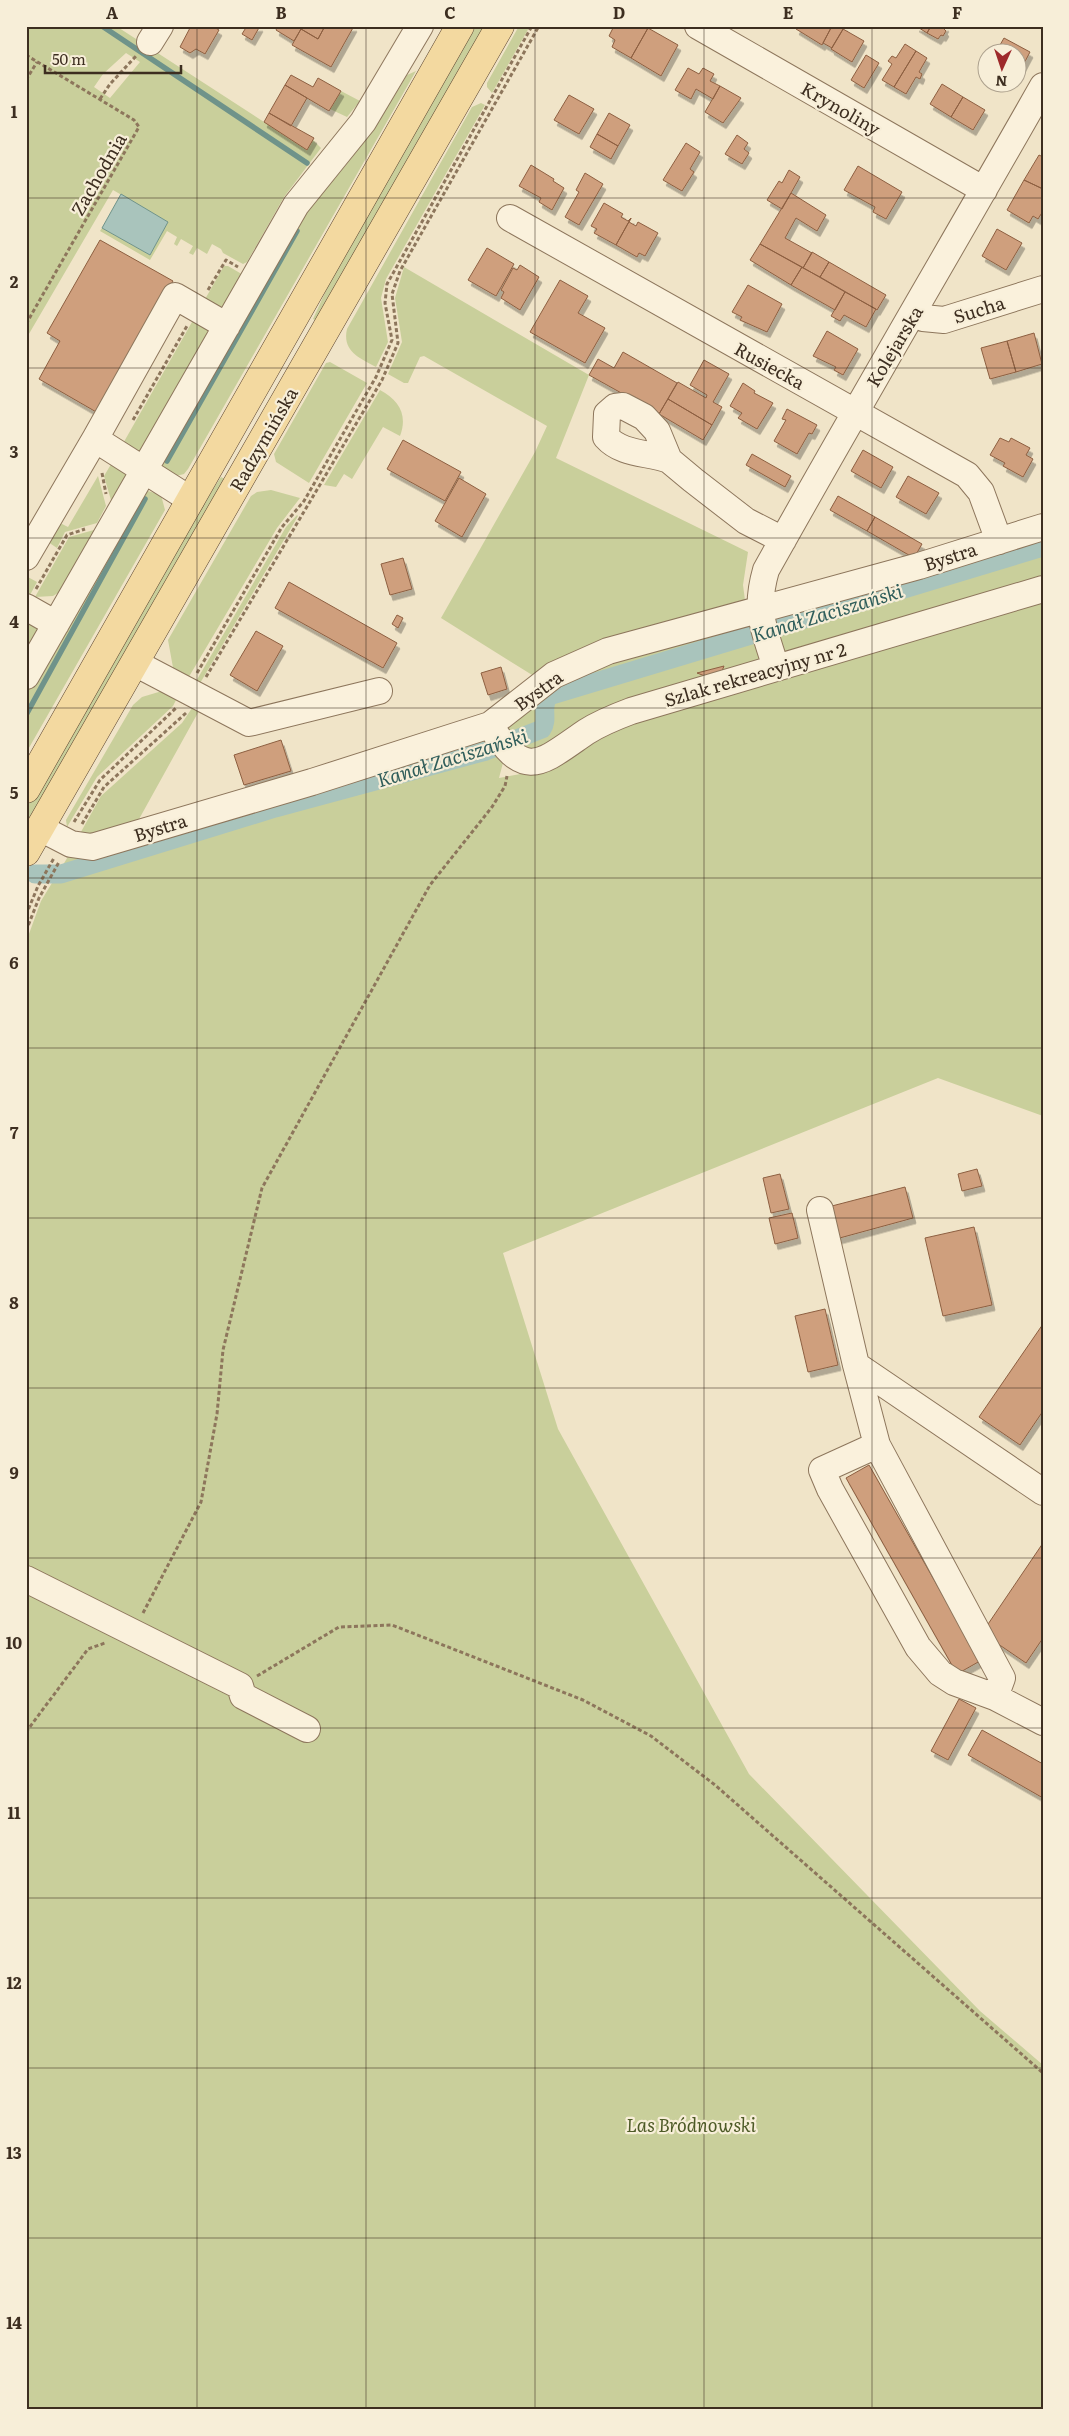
<svg xmlns="http://www.w3.org/2000/svg" width="1069" height="2436" viewBox="0 0 1069 2436" font-family="Literata,serif">
<style>
.green{fill:#c9cf9b;fill-rule:evenodd}
.water{fill:#a9c4bc;stroke:#6f938a}
.lines{fill:none;stroke-linecap:round;stroke-linejoin:round}
.stream{stroke:#6f938a;stroke-width:5.5}
.canal{stroke:#a9c4bc;stroke-width:19}
.building{fill:#cf9f7d;stroke:#8d5f41;filter:url(#shadow)}
.minor-casing{stroke:#8d765c;stroke-width:28}
.major-casing{stroke:#5b4430;stroke-width:29}
.path{stroke:#8d765c;stroke-width:3;stroke-dasharray:4 2.5;stroke-linecap:butt}
.minor{stroke:#faf1dc;stroke-width:26}
.major{stroke:#f3d9a0;stroke-width:28}
.grid{fill:none;stroke:#3d2e20;stroke-width:1;stroke-opacity:0.55}
.labels{text-anchor:middle;dominant-baseline:central;stroke-width:4.5;stroke-linejoin:round;paint-order:stroke}
.street-label{font-size:18px;fill:#3d2e20;stroke:#f7eed8}
.park-label{font-size:18px;font-style:italic;fill:#4d5a26;stroke:#f7eed8}
.water-label{font-size:19px;font-style:italic;fill:#2f5d5a;stroke:#f7eed8}
.neatline{fill:none;stroke:#3d2e20;stroke-width:2}
.grid-label{font-size:16px;text-anchor:middle;font-weight:bold;fill:#3d2e20}
</style>
<defs>
<filter id="shadow"><feDropShadow dx="3" dy="5.5" stdDeviation="0" flood-color="#0004"/></filter>
</defs>
<rect width="100%" height="100%" fill="#f0e4c8"/>
<!-- green -->
<path class="green" d="M 26,26 L 116,26 L 264,122 L 313,140 L 321,148 L 284,197 L 247,262 L 243,264 L 223,253 L 221,249 L 212,244 L 207,254 L 197,248 L 193,255 L 189,253 L 193,246 L 181,239 L 177,246 L 174,244 L 177,237 L 167,231 L 150,260 L 100,231 L 102,228 L 150,255 L 168,222 L 113,190 L 26,339 ZM 126,53 L 140,62 L 110,98 L 94,87 L 103,74 Z
M 476,26 L 487,26 L 317,321 L 313,319 L 334,273 Z
M 519,26 L 530,26 L 492,93 L 487,87 L 487,83 Z
M 416,71 L 188,469 L 184,474 L 176,476 L 163,467 L 161,463 L 300,214 C 344,174 377,126 407,75 Z
M 341,91 L 360,101 L 347,117 L 330,109 Z
M 481,103 L 485,105 L 386,279 L 381,298 L 388,342 L 376,367 C 359,358 342,351 347,329 L 472,107 Z
M 224,266 L 228,266 L 245,276 L 225,306 L 217,307 L 204,301 Z
M 404,267 L 589,375 L 556,458 L 748,552 L 743,585 L 746,608 L 537,678 L 441,618 L 535,452 L 547,426 L 424,356 L 420,357 L 408,383 L 404,383 L 388,374 L 402,342 L 395,298 Z
M 196,315 L 211,329 L 145,449 L 137,453 L 121,447 Z
M 330,362 L 367,383 L 309,483 L 276,462 L 274,454 L 326,363 Z
M 380,390 C 399,400 408,415 400,436 L 383,427 L 352,479 L 344,474 L 336,487 L 324,485 Z
M 113,461 L 122,467 L 128,476 L 113,507 L 104,476 Z
M 98,476 L 106,506 L 97,523 L 65,532 L 57,548 L 45,540 L 56,521 L 68,527 Z
M 221,477 L 227,480 L 26,829 L 26,809 L 185,532 Z
M 271,490 L 300,498 L 277,528 L 187,680 L 174,673 L 168,640 L 251,496 L 257,492 Z
M 148,491 L 161,495 L 165,510 L 26,753 L 26,691 L 137,499 Z
M 297,515 L 298,516 L 199,685 L 195,683 L 286,527 Z
M 101,528 L 63,590 L 53,596 L 35,597 L 69,537 Z
M 1043,535 L 1043,544 L 770,627 L 767,616 Z
M 1043,550 L 1043,1116 L 938,1078 L 503,1253 L 558,1429 L 749,1774 L 980,2011 L 1043,2065 L 1043,2410 L 26,2410 L 26,942 L 41,901 L 69,855 L 483,739 L 504,759 L 499,778 L 526,773 L 543,755 L 513,744 L 546,730 C 552,720 543,707 552,698 Z
M 26,576 L 37,582 L 30,595 L 26,593 Z
M 26,618 L 35,625 L 38,632 L 26,657 Z
M 755,619 L 758,630 L 550,693 L 542,701 L 541,727 L 510,740 L 506,723 L 569,677 Z
M 162,691 L 178,696 L 173,706 L 97,777 L 67,827 L 66,820 L 133,705 L 142,697 Z
M 194,705 L 200,709 L 133,830 L 77,839 L 101,796 L 182,723 Z"/>
<!-- water -->
<path class="water" d="M 121,194 L 168,222 L 150,255 L 102,228 Z"/>
<g class="lines">
<!-- stream -->
<path class="stream" d="M 102,26 L 307,163
M 167,461 L 297,231
M 26,715 L 145,499"/>
<!-- canal -->
<path class="canal" d="M 35,874 L 61,874 L 275,808 L 486,751 L 542,729 C 549,719 540,706 549,696 L 1043,547"/>
</g>
<!-- building -->
<path class="building" d="M 191,26 L 212,26 L 219,30 L 205,54 L 196,49 L 190,53 L 180,47 Z
M 247,26 L 260,26 L 252,40 L 242,34 Z
M 278,26 L 325,26 L 318,39 L 301,29 L 294,41 L 276,30 Z
M 325,26 L 354,26 L 331,67 L 292,45 L 301,29 L 318,39 Z
M 614,26 L 645,26 L 648,28 L 631,58 L 612,47 L 615,40 L 609,36 Z
M 798,26 L 832,26 L 822,45 L 796,29 Z
M 832,26 L 845,26 L 832,48 L 823,43 Z
M 916,26 L 931,26 L 927,33 Z
M 931,26 L 946,26 L 944,29 L 946,31 L 943,36 L 941,35 L 938,39 L 927,33 Z
M 648,28 L 678,45 L 661,76 L 631,58 Z
M 843,29 L 864,41 L 852,62 L 831,49 Z
M 1004,38 L 1030,52 L 1019,73 L 1016,71 L 1016,52 L 996,52 Z
M 905,44 L 916,51 L 894,87 L 882,80 L 892,64 L 888,61 L 892,56 L 896,58 Z
M 916,51 L 927,58 L 919,72 L 922,74 L 920,79 L 916,77 L 906,94 L 894,87 Z
M 866,55 L 879,63 L 864,88 L 851,80 Z
M 688,68 L 699,74 L 703,68 L 714,74 L 710,81 L 720,86 L 713,99 L 696,89 L 691,99 L 675,90 Z
M 291,75 L 313,87 L 318,78 L 341,91 L 329,111 L 285,85 Z
M 942,84 L 963,97 L 951,117 L 930,104 Z
M 285,85 L 307,98 L 291,126 L 269,113 Z
M 720,86 L 741,98 L 723,123 L 705,112 Z
M 569,95 L 594,109 L 579,134 L 554,120 Z
M 963,97 L 985,110 L 973,130 L 951,117 Z
M 269,113 L 314,138 L 307,150 L 264,122 Z
M 609,113 L 630,125 L 618,146 L 597,134 Z
M 597,134 L 618,146 L 611,159 L 590,147 Z
M 737,135 L 748,143 L 744,149 L 749,153 L 742,164 L 725,154 Z
M 686,143 L 700,152 L 690,169 L 694,172 L 682,191 L 663,180 Z
M 1039,155 L 1043,157 L 1043,189 L 1024,180 Z
M 531,165 L 554,179 L 553,181 L 564,188 L 552,210 L 539,202 L 541,198 L 519,186 Z
M 858,166 L 902,192 L 886,219 L 873,212 L 875,207 L 844,190 Z
M 789,170 L 800,177 L 782,209 L 767,200 L 779,181 L 782,183 Z
M 585,173 L 603,184 L 579,225 L 565,217 L 579,192 L 576,190 Z
M 1024,180 L 1043,189 L 1043,211 L 1038,219 L 1033,216 L 1029,223 L 1007,210 Z
M 791,193 L 826,215 L 817,231 L 796,218 L 785,238 L 812,253 L 803,268 L 760,244 Z
M 604,203 L 623,214 L 621,217 L 628,221 L 631,218 L 616,245 L 594,233 L 597,229 L 591,226 Z
M 631,218 L 629,222 L 636,226 L 638,222 L 658,233 L 645,256 L 639,253 L 637,257 L 616,245 Z
M 997,229 L 1022,243 L 1006,270 L 982,256 Z
M 100,240 L 173,281 L 98,413 L 39,379 L 60,341 L 47,333 Z
M 760,244 L 802,267 L 791,285 L 750,260 Z
M 487,248 L 514,264 L 496,296 L 468,280 Z
M 812,252 L 829,262 L 820,277 L 803,268 Z
M 829,262 L 886,295 L 877,310 L 820,277 Z
M 520,265 L 539,277 L 520,310 L 501,298 L 504,292 L 501,290 L 513,268 L 517,270 Z
M 802,267 L 845,292 L 835,310 L 791,285 Z
M 560,280 L 588,296 L 578,313 L 605,328 L 585,363 L 530,332 Z
M 748,285 L 782,304 L 767,332 L 740,320 L 742,317 L 732,312 Z
M 845,292 L 876,309 L 866,327 L 844,315 L 840,321 L 831,316 Z
M 827,331 L 858,349 L 843,375 L 834,370 L 836,367 L 813,356 Z
M 1034,333 L 1042,364 L 1016,372 L 1007,341 Z
M 1007,341 L 1016,372 L 990,379 L 981,348 Z
M 623,352 L 677,383 L 659,414 L 589,375 L 598,359 L 614,368 Z
M 704,360 L 729,374 L 713,402 L 722,407 L 712,425 L 668,399 L 678,382 L 706,398 L 707,395 L 690,385 Z
M 743,383 L 755,391 L 754,393 L 773,403 L 757,429 L 738,418 L 742,413 L 730,406 Z
M 668,399 L 712,425 L 703,440 L 659,414 Z
M 787,409 L 817,425 L 812,434 L 809,433 L 797,454 L 774,441 L 786,420 L 782,419 Z
M 1000,438 L 1009,442 L 1011,438 L 1030,448 L 1026,455 L 1033,459 L 1023,477 L 1003,466 L 1005,463 L 990,455 Z
M 403,440 L 461,472 L 445,501 L 387,469 Z
M 863,450 L 893,467 L 881,488 L 851,471 Z
M 752,454 L 791,476 L 785,487 L 746,465 Z
M 908,476 L 939,493 L 926,514 L 896,497 Z
M 459,478 L 486,494 L 462,537 L 435,521 Z
M 838,496 L 875,517 L 867,531 L 830,510 Z
M 875,517 L 922,544 L 914,558 L 867,531 Z
M 403,558 L 412,589 L 390,595 L 381,564 Z
M 289,582 L 397,643 L 383,668 L 275,608 Z
M 397,615 L 403,618 L 398,628 L 392,624 Z
M 256,631 L 283,646 L 257,691 L 230,675 Z
M 724,666 L 718,681 L 697,673 Z
M 501,667 L 507,689 L 488,695 L 481,673 Z
M 281,740 L 291,771 L 244,785 L 234,755 Z
M 977,1169 L 982,1186 L 962,1191 L 958,1174 Z
M 780,1174 L 789,1209 L 771,1213 L 763,1178 Z
M 905,1187 L 913,1218 L 836,1239 L 828,1207 Z
M 792,1213 L 798,1238 L 775,1244 L 769,1218 Z
M 974,1227 L 992,1305 L 943,1316 L 925,1238 Z
M 825,1309 L 838,1365 L 808,1372 L 795,1316 Z
M 1043,1324 L 1043,1411 L 1020,1445 L 979,1417 Z
M 869,1465 L 980,1661 L 957,1674 L 846,1478 Z
M 1043,1543 L 1043,1638 L 1026,1663 L 982,1633 Z
M 959,1699 L 976,1708 L 948,1760 L 931,1751 Z
M 982,1730 L 1043,1764 L 1043,1798 L 968,1755 Z"/>
<g class="lines">
<defs>
<path id="minor" d="M 698,26 L 984,190
M 150,42 L 160,26
M 510,218 L 967,475 L 981,492 L 999,541
M 914,313 L 923,318 L 944,320 L 1043,289
M 669,460 C 648,452 622,455 606,437 L 607,414 L 615,407 L 623,406 L 644,417 L 657,431 L 669,460 L 693,480 L 746,521 L 783,540
M 191,500 L 95,439 L 175,296 L 227,326
M 26,557 L 95,439
M 26,607 L 56,624
M 135,663 L 249,723 L 379,691
M 776,668 C 764,628 754,612 766,570 C 857,407 951,248 1043,86
M 26,676 L 296,205 L 363,122 L 420,26
M 490,725 C 525,782 541,763 586,732 C 600,723 615,717 631,711 L 1043,589
M 40,828 L 71,844 L 92,847 L 312,782 L 490,725 L 554,675 L 608,651 L 919,566 L 1043,527
M 820,1210 L 856,1365 L 1043,1492
M 856,1365 L 877,1445 L 1002,1678 L 995,1697 L 1043,1722
M 877,1445 L 822,1470 L 830,1489 L 918,1647 L 940,1673 L 954,1682 L 995,1697
M 26,1579 L 240,1686 L 243,1696 L 307,1729"/>
<path id="major" d="M 26,789 L 460,26
M 26,852 L 500,26"/>
</defs>
<!-- minor casing -->
<use href="#minor" class="minor-casing"/>
<!-- major casing -->
<use href="#major" class="major-casing"/>
<!-- path -->
<path class="path" d="M 26,55 L 134,120 L 139,127 L 26,324
M 26,80 L 37,62
M 100,99 L 110,84 L 136,56
M 208,290 L 226,260 L 238,267
M 133,420 L 187,326
M 102,473 L 106,494
M 36,589 L 67,535 L 85,529
M 197,673 L 282,527 L 304,501 L 376,377 L 392,340 L 385,303 L 387,284 L 532,26
M 206,677 L 382,380 L 398,343 L 392,294 L 400,271 L 539,26
M 74,822 L 100,780 L 176,708
M 82,824 L 104,787 L 186,713
M 26,915 L 38,886 L 54,858
M 26,931 L 39,898 L 59,862
M 143,1613 L 201,1502 L 217,1414 L 223,1350 L 262,1188 L 430,885 L 492,807 L 505,786 L 507,776
M 257,1676 L 339,1627 L 392,1625 L 583,1700 L 651,1736 L 715,1785 L 1043,2073
M 26,1732 L 88,1649 L 105,1643"/>
<!-- minor -->
<use href="#minor" class="minor"/>
<!-- major -->
<use href="#major" class="major"/>
</g>
<!-- grid -->
<path class="grid" d="M 197,26 L 197,2410M 366,26 L 366,2410M 535,26 L 535,2410M 704,26 L 704,2410M 872,26 L 872,2410M 26,198 L 1043,198M 26,368 L 1043,368M 26,538 L 1043,538M 26,708 L 1043,708M 26,878 L 1043,878M 26,1048 L 1043,1048M 26,1218 L 1043,1218M 26,1388 L 1043,1388M 26,1558 L 1043,1558M 26,1728 L 1043,1728M 26,1898 L 1043,1898M 26,2068 L 1043,2068M 26,2238 L 1043,2238"/>
<g class="labels">
<!-- street labels -->
<g class="street-label">
<text transform="translate(841 108) rotate(30)">Krynoliny</text>
<text transform="translate(98 174) rotate(-60)">Zachodnia</text>
<text transform="translate(979 309) rotate(-17)">Sucha</text>
<text transform="translate(894 346) rotate(-59)">Kolejarska</text>
<text transform="translate(770 365) rotate(29)">Rusiecka</text>
<text transform="translate(263 439) rotate(-60)">Radzymińska</text>
<text transform="translate(950 556) rotate(-18)">Bystra</text>
<text transform="translate(755 674) rotate(-16)">Szlak rekreacyjny nr 2</text>
<text transform="translate(538 690) rotate(-36)">Bystra</text>
<text transform="translate(160 827) rotate(-17)">Bystra</text>
</g>
<!-- park labels -->
<g class="park-label">
<text x="691" y="2124">Las Bródnowski</text>
</g>
<!-- water labels -->
<g class="water-label">
<text transform="translate(827 612) rotate(-17)">Kanał Zaciszański</text>
<text transform="translate(452 757) rotate(-17)">Kanał Zaciszański</text>
</g>
</g>
<!-- border -->
<rect width="1069" height="2436" fill="none" stroke="#f7eed8" stroke-width="55"/>
<!-- north arrow -->
<g transform="translate(1002 68) rotate(183)"><circle r="24" fill="#f7eed8" stroke="#ada18e"/>
<path d="M0-4L9 19L0 12L-9 19Z" fill="#9e2a2b"/>
<text y="-8" font-size="14" font-weight="bold" text-anchor="middle" fill="#3d2e20">N</text>
</g>
<!-- scale -->
<path d="M45 65v8h136v-8" fill="none" stroke="#3d2e20" stroke-width="2.5"/>
<text x="52" y="65" font-size="15" fill="#3d2e20" stroke="#f7eed8" stroke-width="4" paint-order="stroke">50 m</text>
<rect x="28" y="28" width="1014" height="2380" class="neatline"/>
<g class="grid-label">
<text x="112" y="19">A</text>
<text x="281" y="19">B</text>
<text x="450" y="19">C</text>
<text x="619" y="19">D</text>
<text x="788" y="19">E</text>
<text x="957" y="19">F</text>
<text x="14" y="118">1</text>
<text x="14" y="288">2</text>
<text x="14" y="458">3</text>
<text x="14" y="628">4</text>
<text x="14" y="799">5</text>
<text x="14" y="969">6</text>
<text x="14" y="1139">7</text>
<text x="14" y="1309">8</text>
<text x="14" y="1479">9</text>
<text x="14" y="1649">10</text>
<text x="14" y="1819">11</text>
<text x="14" y="1989">12</text>
<text x="14" y="2159">13</text>
<text x="14" y="2329">14</text>
</g>
</svg>
